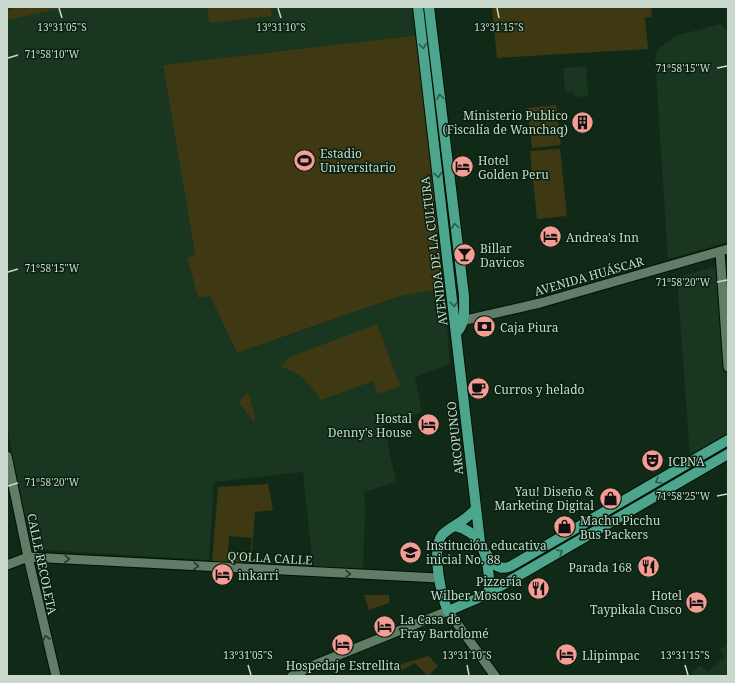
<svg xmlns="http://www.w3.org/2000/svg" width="735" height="683" viewBox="0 0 735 683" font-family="'Noto Serif',serif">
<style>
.built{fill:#183620}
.green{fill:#3e3813;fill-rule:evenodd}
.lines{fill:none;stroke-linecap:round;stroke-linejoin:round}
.minor-casing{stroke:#001204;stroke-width:11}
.major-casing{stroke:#001204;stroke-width:12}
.minor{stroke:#617c67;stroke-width:9}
.major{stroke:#4ea58d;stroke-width:10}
.oneway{stroke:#275c48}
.oneway2{stroke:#223c29}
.ticks{fill:none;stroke:#c9d8cc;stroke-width:1.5}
.labels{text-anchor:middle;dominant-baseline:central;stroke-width:3;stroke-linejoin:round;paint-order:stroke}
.poi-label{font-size:12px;fill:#c9d8cc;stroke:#07200f;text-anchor:start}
.street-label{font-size:12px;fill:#c9d8cc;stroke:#07200f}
.ticks-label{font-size:10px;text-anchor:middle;fill:#c9d8cc;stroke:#07200f;stroke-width:3;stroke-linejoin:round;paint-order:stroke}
</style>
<rect width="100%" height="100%" fill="#112a18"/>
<!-- built -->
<path class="built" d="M 7,7 L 414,7 L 418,35 L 164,65 L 195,254 L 187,258 L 198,298 L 210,296 L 237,353 L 397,297 L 444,288 L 450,364 L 415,377 L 422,412 L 384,426 L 396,482 L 364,492 L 365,509 L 363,570 L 313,568 L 303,472 L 214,482 L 209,560 L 29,549 L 7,425 Z
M 720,24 L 728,32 L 728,242 L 668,259 L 655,59 L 658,49 L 675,36 Z
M 586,66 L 588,96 L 575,97 L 574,91 L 565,92 L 563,68 Z
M 728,263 L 728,435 L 690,457 L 677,277 Z
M 728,644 L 728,676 L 693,676 L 691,673 L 701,665 L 707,672 L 725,657 L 720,650 Z"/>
<!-- green -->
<path class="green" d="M 15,7 L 67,7 L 7,20 L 7,12 Z
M 207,7 L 270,7 L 272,16 L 209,23 Z
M 492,7 L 651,7 L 652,17 L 645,18 L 648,49 L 497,58 Z
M 418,35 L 444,288 L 397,297 L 237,353 L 210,296 L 198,298 L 187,258 L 195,254 L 163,65 Z
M 556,105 L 561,145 L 532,148 L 527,108 Z
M 560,149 L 567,216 L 537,219 L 530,151 Z
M 377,324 L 400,386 L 378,394 L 373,381 L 321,400 C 309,384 301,371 280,367 L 290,357 Z
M 246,393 L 249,394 L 255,417 L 254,422 L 239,403 Z
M 268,484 L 273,510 L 255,512 L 251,565 L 212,563 L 218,487 ZM 229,536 L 252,538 L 250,554 L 228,553 Z
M 364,595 L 389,595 L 389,603 L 369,610 Z
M 429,656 L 438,666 L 428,676 L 415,663 L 400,671 L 398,665 Z"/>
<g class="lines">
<defs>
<path id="minor" d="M 720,252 L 728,367
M 457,322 L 540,303 L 728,249
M 7,456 L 28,557 L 56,676
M 7,565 L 28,557 L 438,578
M 292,676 L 314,665 L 448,611 L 495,676"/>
<path id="major" d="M 418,7 L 480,542
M 429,7 L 464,296 C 464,308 466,323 457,332
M 476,508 C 467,521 452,525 442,535 C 431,549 441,596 448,611 L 476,599 L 506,583 L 728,454
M 455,526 C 485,532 490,565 489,592
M 482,547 C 489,558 496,573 511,566 L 728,440"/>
</defs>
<!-- minor casing -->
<use href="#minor" class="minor-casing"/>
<!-- major casing -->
<use href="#major" class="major-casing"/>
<!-- minor -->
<use href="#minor" class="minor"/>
<!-- major -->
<use href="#major" class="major"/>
</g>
<!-- one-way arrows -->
<defs><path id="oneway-chevron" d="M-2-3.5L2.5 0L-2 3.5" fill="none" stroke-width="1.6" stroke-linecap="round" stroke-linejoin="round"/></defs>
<g class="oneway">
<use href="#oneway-chevron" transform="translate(423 46) rotate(83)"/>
<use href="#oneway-chevron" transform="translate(440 97) rotate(-97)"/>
<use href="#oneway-chevron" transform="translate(438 175) rotate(83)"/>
<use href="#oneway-chevron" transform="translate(455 226) rotate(-97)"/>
<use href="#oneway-chevron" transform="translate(454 304) rotate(84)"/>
<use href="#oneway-chevron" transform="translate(658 481) rotate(150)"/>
<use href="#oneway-chevron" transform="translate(560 552) rotate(-30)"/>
</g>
<g class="oneway2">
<use href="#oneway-chevron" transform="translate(67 559) rotate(3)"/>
<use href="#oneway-chevron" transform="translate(196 566) rotate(3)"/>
<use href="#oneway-chevron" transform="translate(348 574) rotate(3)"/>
<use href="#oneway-chevron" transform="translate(46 638) rotate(-103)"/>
</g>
<!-- ticks -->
<path class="ticks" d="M 59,8 L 62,18M 278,8 L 281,18M 497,8 L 499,18M 8,58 L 18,55M 717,68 L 727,66M 8,272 L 18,269M 717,282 L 727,280M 8,486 L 18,483M 717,496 L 727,494M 248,665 L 251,675M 467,665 L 469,675M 685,665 L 688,675"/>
<!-- icons -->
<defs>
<symbol id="building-disc" viewBox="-11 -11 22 22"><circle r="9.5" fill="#f59c95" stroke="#07200f"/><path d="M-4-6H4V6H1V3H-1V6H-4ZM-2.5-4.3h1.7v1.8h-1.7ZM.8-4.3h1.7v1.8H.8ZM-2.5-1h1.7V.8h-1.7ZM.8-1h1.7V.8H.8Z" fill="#111"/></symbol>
<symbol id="stadium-disc" viewBox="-11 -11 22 22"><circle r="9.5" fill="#f59c95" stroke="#07200f"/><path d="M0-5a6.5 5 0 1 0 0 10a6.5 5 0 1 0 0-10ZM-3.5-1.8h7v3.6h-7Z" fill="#111"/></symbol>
<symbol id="hotel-disc" viewBox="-11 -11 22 22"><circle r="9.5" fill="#f59c95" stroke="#07200f"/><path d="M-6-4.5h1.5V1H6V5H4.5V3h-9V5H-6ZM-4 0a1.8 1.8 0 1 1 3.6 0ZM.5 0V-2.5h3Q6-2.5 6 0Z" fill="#111"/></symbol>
<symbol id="bar-disc" viewBox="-11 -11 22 22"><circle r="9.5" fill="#f59c95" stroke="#07200f"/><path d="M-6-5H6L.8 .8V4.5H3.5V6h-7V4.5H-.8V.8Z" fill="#111"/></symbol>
<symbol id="bank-disc" viewBox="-11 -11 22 22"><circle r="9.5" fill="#f59c95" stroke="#07200f"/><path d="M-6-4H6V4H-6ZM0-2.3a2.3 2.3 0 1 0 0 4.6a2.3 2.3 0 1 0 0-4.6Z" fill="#111"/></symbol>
<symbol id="cafe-disc" viewBox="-11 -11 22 22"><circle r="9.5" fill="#f59c95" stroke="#07200f"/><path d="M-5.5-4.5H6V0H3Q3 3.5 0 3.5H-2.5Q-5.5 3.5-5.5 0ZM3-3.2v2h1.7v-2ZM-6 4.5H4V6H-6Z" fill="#111"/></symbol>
<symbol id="theatre-disc" viewBox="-11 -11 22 22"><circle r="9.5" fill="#f59c95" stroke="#07200f"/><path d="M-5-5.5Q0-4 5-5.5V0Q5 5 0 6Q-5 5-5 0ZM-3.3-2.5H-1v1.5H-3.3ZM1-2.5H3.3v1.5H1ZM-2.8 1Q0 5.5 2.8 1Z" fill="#111"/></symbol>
<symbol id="shop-disc" viewBox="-11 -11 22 22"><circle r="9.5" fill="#f59c95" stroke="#07200f"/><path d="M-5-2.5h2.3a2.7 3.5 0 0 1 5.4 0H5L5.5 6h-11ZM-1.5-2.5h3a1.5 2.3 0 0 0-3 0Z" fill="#111"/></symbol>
<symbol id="school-disc" viewBox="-11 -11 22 22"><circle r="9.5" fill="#f59c95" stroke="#07200f"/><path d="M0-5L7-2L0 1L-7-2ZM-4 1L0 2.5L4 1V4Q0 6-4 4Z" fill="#111"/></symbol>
<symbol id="restaurant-disc" viewBox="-11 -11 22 22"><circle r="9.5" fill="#f59c95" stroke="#07200f"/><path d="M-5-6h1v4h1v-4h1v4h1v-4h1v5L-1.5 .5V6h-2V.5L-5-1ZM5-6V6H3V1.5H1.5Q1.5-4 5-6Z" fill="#111"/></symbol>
</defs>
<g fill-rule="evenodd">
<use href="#building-disc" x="570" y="110" width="25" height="25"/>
<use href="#stadium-disc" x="292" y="148" width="25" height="25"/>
<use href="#hotel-disc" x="450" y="154" width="25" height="25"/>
<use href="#hotel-disc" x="538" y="224" width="25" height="25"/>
<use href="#bar-disc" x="452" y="242" width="25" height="25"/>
<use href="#bank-disc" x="472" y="314" width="25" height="25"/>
<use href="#cafe-disc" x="466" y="376" width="25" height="25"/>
<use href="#hotel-disc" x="416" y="412" width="25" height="25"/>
<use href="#theatre-disc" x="640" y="448" width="25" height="25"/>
<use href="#shop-disc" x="598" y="486" width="25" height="25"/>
<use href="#shop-disc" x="552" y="514" width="25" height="25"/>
<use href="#school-disc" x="398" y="540" width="25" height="25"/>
<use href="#restaurant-disc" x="636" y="554" width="25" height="25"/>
<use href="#hotel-disc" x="210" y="562" width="25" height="25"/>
<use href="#restaurant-disc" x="526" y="576" width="25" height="25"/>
<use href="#hotel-disc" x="684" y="590" width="25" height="25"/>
<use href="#hotel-disc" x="372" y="614" width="25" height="25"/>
<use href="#hotel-disc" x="330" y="632" width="25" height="25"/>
<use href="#hotel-disc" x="554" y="642" width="25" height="25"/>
</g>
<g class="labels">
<!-- poi labels -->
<g class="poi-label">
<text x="568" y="115" text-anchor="end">Ministerio Publico<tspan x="568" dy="14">(Fiscalía de Wanchaq)</tspan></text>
<text x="320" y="153">Estadio<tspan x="320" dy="14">Universitario</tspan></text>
<text x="478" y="160">Hotel<tspan x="478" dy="14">Golden Peru</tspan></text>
<text x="566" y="237">Andrea's Inn</text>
<text x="480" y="248">Billar<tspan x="480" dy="14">Davicos</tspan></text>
<text x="500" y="327">Caja Piura</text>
<text x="494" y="389">Curros y helado</text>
<text x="412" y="418" text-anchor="end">Hostal<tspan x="412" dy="14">Denny's House</tspan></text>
<text x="668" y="461">ICPNA</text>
<text x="594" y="491" text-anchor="end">Yau! Diseño &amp;<tspan x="594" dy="14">Marketing Digital</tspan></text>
<text x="580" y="520">Machu Picchu<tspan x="580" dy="14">Bus Packers</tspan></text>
<text x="426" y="545">Institución educativa<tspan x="426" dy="14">inicial No. 88</tspan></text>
<text x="632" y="567" text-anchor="end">Parada 168</text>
<text x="238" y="575">inkarri</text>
<text x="522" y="581" text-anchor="end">Pizzería<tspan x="522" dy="14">Wilber Moscoso</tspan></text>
<text x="682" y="595" text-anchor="end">Hotel<tspan x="682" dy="14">Taypikala Cusco</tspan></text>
<text x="400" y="619">La Casa de<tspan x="400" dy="14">Fray Bartolomé</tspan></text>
<text x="582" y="655">Llipimpac</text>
<text x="343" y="665" text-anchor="middle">Hospedaje Estrellita</text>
</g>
<!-- street labels -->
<g class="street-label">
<text transform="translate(434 251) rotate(-97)">AVENIDA DE LA CULTURA</text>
<text transform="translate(589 276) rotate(-16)">AVENIDA HUÁSCAR</text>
<text transform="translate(455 438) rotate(-96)">ARCOPUNCO</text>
<text transform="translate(270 558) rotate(3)">Q'OLLA CALLE</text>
<text transform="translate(42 564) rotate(78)">CALLE RECOLETA</text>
</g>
</g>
<g class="ticks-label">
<text x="62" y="31">13°31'05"S</text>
<text x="281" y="31">13°31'10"S</text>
<text x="499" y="31">13°31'15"S</text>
<text x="52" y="58">71°58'10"W</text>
<text x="683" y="72">71°58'15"W</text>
<text x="52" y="272">71°58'15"W</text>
<text x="683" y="286">71°58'20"W</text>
<text x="52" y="486">71°58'20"W</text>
<text x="683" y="500">71°58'25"W</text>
<text x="248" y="659">13°31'05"S</text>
<text x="467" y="659">13°31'10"S</text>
<text x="685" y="659">13°31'15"S</text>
</g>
<!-- border -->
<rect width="735" height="683" fill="none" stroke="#c9d8cc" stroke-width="16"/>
</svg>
